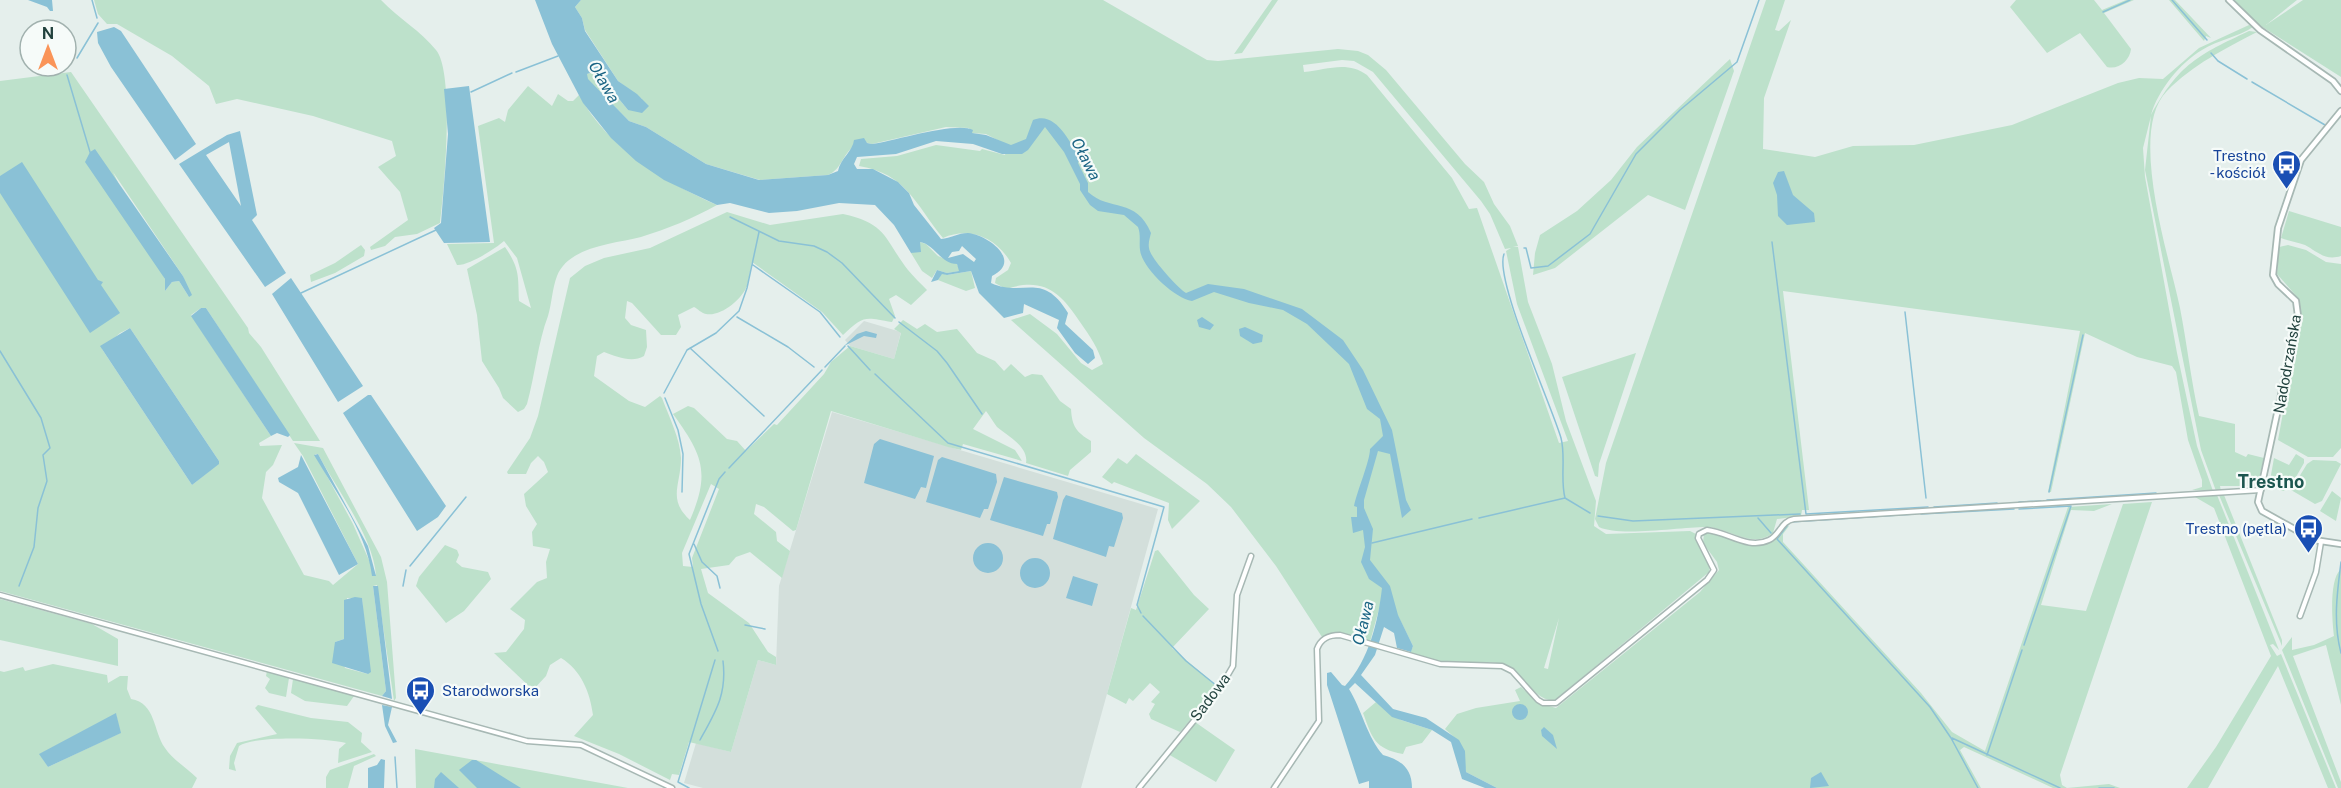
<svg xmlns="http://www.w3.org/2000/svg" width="2341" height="788" viewBox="0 0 2341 788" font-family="'Public Sans',sans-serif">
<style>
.built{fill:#d3dfdb}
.green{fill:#bde1cb;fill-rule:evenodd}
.water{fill:#8ac1d6;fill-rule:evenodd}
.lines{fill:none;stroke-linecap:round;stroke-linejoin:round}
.stream{stroke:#8ac1d6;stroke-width:1.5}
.minor-casing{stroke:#a7b8b4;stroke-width:7}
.tertiary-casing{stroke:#a7b8b4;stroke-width:8}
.minor{stroke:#fff;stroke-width:4}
.tertiary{stroke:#fff;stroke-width:4.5}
.labels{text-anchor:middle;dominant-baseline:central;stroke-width:4.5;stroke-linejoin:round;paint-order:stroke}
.transit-label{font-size:15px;fill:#164399;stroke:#f6fbf9;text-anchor:end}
.street-label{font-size:15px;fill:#22423e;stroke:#f6fbf9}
.water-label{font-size:16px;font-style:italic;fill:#186383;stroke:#f6fbf9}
.quarter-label{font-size:18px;font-weight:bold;fill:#1c564f;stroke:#f6fbf9}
</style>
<rect width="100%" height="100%" fill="#e5efec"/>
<!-- built -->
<path class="built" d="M 864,321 L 901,332 L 894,359 L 850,346 L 845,340 Z
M 832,412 L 1158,509 L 1081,788 L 703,788 L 684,783 L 696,743 L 731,752 L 758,660 L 776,665 L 779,586 Z"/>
<!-- green -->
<path class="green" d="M 94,0 L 381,0 C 398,18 421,31 436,50 C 455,73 444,191 440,223 L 417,234 L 395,237 L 385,246 L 371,250 L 370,247 L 408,220 L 400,192 L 378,167 L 396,156 L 392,141 L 313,116 L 237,99 L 216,104 L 209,86 L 172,56 L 117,24 L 107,24 L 98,14 Z
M 581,0 L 1103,0 L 1207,60 L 1218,61 L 1338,49 L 1358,51 L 1368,55 L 1386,70 L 1465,164 L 1484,182 L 1494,204 L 1510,226 L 1518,246 L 1513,247 L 1518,247 L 1528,302 L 1552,364 L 1566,421 L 1596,501 L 1594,526 L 1606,534 L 1690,531 L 1696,534 C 1697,549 1713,557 1709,572 L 1554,701 C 1530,698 1525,672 1503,664 C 1487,660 1467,664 1451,664 L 1448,661 L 1440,662 L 1410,654 L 1413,646 L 1398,616 L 1379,609 L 1370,642 L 1340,634 L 1322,637 L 1276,566 L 1231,507 L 1207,484 L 1144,438 L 1011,320 L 1030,314 L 1057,334 L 1081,363 L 1092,370 L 1103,364 C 1098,348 1090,336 1080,322 C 1060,292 1044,277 1006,289 L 995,283 L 996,278 L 1008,270 L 1011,263 C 997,238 970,226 943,238 C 915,204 907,174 859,166 L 861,159 L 897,156 L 936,145 L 980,151 L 982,149 L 1005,155 L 1007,145 L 986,134 L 971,133 L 969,128 L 946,127 L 872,144 L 855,140 L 854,146 C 842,155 842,169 828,175 L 760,180 L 706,164 L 646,127 L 629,121 L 587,79 L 587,74 L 596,71 L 628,110 L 642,99 L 618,81 L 585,30 L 582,18 L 575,7 ZM 1342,60 L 1354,61 L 1373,72 L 1481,201 L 1490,214 L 1505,249 L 1511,248 L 1506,251 L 1517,304 L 1568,441 L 1559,443 L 1477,208 L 1469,209 L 1452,178 L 1367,75 C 1347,60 1326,70 1304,72 L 1303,65 ZM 1559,618 L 1548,669 L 1544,668 Z
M 1272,0 L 1278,0 L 1242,53 L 1234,54 Z
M 1766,0 L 1785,0 L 1775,30 L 1779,31 L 1791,20 L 1764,98 L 1763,149 L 1815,157 L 1853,146 L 1914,145 L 2012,125 L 2118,83 L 2139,78 L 2163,79 L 2199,48 L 2249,25 L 2253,27 C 2238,37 2218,40 2202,50 C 2180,63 2158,90 2151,115 C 2179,64 2198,55 2249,31 L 2257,32 C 2223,50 2194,64 2167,91 C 2127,131 2170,259 2180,308 C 2187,344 2191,380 2199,416 L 2235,424 L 2235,452 L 2246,457 L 2248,454 L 2264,458 L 2257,486 L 2220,486 L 2221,491 L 2216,491 L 2201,450 L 2145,170 L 2151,116 L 2143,148 L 2145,177 L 2177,353 L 2197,446 L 2213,491 L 2192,490 L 2202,487 L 2202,480 L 2188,440 L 2176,372 L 2172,366 L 2137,357 L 2085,333 L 2051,492 L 2048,492 L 2080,331 L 1783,291 L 1809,510 L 1802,510 L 1801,516 L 1777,519 L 1773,533 C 1750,550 1730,527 1706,527 C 1681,527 1619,537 1599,527 L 1595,519 L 1606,463 Z
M 2016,0 L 2094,0 L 2102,10 L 2126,0 L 2134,0 L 2104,13 L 2131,49 C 2130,60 2119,70 2107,67 L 2080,33 L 2047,53 L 2010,7 Z
M 2169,0 L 2175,0 L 2211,38 L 2206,36 L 2204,41 Z
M 2233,0 L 2297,0 L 2266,25 L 2303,0 L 2341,0 L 2341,77 L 2253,21 Z
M 1730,59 L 1734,71 L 1685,210 L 1648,195 L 1555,268 L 1533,275 L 1535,253 L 1540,235 L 1577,211 L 1611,180 L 1637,147 Z
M 71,72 L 248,328 L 249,333 L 261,347 L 320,441 L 293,441 L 206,308 L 201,308 L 191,315 L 271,436 L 259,443 L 260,446 L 282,445 L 273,465 L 266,472 L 262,498 L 304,575 L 329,581 L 333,585 L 358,564 L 303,456 L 294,443 L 323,448 L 381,557 L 387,582 L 396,698 L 394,701 L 377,585 L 373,586 L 386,691 L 382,696 L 0,591 L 0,81 ZM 113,172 L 183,276 L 189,297 L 179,281 L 172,282 L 165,291 L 165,279 ZM 130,328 L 219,461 L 218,464 L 192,485 L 102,349 L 120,333 ZM 315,454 L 318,454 C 336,488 374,538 376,576 L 353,524 ZM 347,598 L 362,598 L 368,674 L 345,668 L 335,642 L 344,639 Z
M 528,86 L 552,106 L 558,94 L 568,101 L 573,101 L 579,95 C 608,148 663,181 717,205 C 694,218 667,229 641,237 C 614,244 569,246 557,276 C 552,289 552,303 548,316 C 538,342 535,375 527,404 L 524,409 L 518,412 L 503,398 L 499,388 L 482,361 L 477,315 L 467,269 L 505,247 C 520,269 518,276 519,301 L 531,308 L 517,258 L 504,241 C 495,249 468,266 457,265 L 447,244 L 494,243 L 478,126 L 499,118 L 505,122 L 508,110 Z
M 2289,211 L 2341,227 L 2341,256 C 2325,261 2318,252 2305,245 C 2297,242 2289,241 2281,238 Z
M 727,212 L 770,225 L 843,214 C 888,224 884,239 908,270 C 914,277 921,284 927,290 L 911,305 L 896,295 L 889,299 L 895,316 L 892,322 C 864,317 864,315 843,335 L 822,312 L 752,262 C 750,270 749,278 747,286 C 742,299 721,317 706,314 C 701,313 698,309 694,307 L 678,315 L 681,327 L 676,335 L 661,335 L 632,303 L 627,301 L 625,318 L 631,325 L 646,330 L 647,347 L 644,356 C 632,363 617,357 604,352 L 597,356 L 594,376 L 629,401 L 645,407 L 660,396 L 662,398 C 669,417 680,438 681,458 C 681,485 667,499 690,520 C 711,472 702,454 673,414 L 688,406 L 694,408 L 727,439 L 737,441 L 746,451 L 774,424 L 777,425 L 824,374 L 831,362 L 850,346 L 894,359 L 901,333 L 894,329 L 903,320 L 917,329 L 925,324 L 937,332 L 957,329 L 977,353 L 995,361 L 1004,371 L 1011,364 L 1025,377 L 1032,374 L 1042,375 L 1060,401 L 1071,409 C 1072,426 1076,432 1091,441 L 1091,452 L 1070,470 L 1068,476 L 1026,463 C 1029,447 1008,436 997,427 C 993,422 990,416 986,411 L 973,429 L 1015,450 L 1022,461 L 963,444 L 961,450 L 948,447 L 831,411 L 796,530 L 793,531 L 764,507 L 756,504 L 754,514 L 776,532 L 777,541 L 790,551 L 782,578 L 750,552 L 736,557 L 729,565 L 701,569 L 708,593 L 749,623 L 768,652 L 776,657 L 776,665 L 758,660 L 731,752 L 689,742 L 679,775 L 672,774 L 670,780 L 619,754 L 574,736 L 593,715 C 590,692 581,670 561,658 L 550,665 L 546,676 L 533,690 L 494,653 L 506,652 L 524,629 L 525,620 L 510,609 L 537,582 L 547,578 L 546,562 L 550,549 L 533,546 L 532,532 L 537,524 L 526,506 L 524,494 L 548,472 L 544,462 L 538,456 L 531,463 L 526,474 L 508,474 L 507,472 L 530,438 L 538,416 L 570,278 L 585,266 L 604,258 L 650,248 ZM 711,484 L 719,489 L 692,558 L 693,567 L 683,566 L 682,553 Z
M 920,242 L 926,244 L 938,256 L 957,264 L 960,271 L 947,273 L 937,270 L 932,278 L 922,271 L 911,253 L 916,251 Z
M 361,245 L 365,250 L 364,256 L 335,273 L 311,282 L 310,275 L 335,263 Z
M 2288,245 L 2306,250 L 2326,262 L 2341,264 L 2341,448 L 2333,457 L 2308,457 L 2278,440 L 2301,314 L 2298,298 L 2277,274 L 2279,247 Z
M 971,271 L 975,288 L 966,291 L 938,280 L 942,273 L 947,275 Z
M 1636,353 L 1599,464 L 1598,477 L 1595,476 L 1562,377 Z
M 1136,454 L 1200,501 L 1172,529 L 1168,520 L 1169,503 L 1114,482 L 1112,484 L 1102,477 L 1118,458 L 1127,464 Z
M 2296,454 L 2304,459 L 2304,463 L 2289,489 L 2283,491 L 2269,486 L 2274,458 L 2289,465 Z
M 2313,460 L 2336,461 L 2341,464 L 2322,501 L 2315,504 L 2291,490 L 2307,464 Z
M 2332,491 L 2341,498 L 2336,521 L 2320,511 Z
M 2217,495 L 2279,650 L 2273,644 L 2270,645 L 2277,656 L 2281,654 L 2336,788 L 2328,788 L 2278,666 L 2208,788 L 2187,788 L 2216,747 L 2271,656 L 2214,508 L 2195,497 Z
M 2219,495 L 2224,495 L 2282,640 L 2282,646 Z
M 2152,502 L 2060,775 L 2062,785 L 2067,788 L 2109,784 L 2120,788 L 2053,788 L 1964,747 L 1960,750 L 1981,788 L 1497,788 L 1466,772 C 1461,748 1465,746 1445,729 L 1457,714 L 1476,708 L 1520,701 L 1515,690 L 1521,687 L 1539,703 L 1556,708 L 1700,592 L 1719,570 L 1717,562 L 1703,543 L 1704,533 C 1728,528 1750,547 1774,541 L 1783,527 L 1789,526 L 1783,534 L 1783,542 L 1921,693 L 1952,732 L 1985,751 L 2068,507 L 2112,504 L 2094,511 L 2071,510 L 2041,605 L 2086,611 L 2123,504 Z
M 445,545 L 457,550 L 459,555 L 456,562 L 462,567 L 488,572 L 491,579 L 464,611 L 446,623 L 416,586 L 419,577 Z
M 1158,550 L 1194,595 L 1209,609 L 1172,648 L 1218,687 L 1180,732 L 1151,719 L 1149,714 L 1155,704 L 1151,702 L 1160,692 L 1150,683 L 1133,701 L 1129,698 L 1126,704 L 1107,694 L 1131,608 L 1136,610 L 1155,551 Z
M 2341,569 L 2341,705 L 2326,645 L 2293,656 L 2341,782 L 2341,788 L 2338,788 L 2282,650 L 2292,637 L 2292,650 L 2314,645 L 2334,636 C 2332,620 2329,579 2341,569 Z
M 0,599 L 92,624 L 118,639 L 118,666 L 0,640 Z
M 53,664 L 107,675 L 108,683 L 120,676 L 128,676 L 127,689 L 131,699 C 156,703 153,731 165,748 C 172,759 187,768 197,778 L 192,788 L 0,788 L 0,671 L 4,672 L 23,667 L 25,671 ZM 116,714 L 120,733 L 48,767 L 40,754 Z
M 267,671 L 289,678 L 286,697 L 269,693 L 265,688 L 270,679 L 266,676 Z
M 293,679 L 354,696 L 347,706 L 305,701 L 291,693 Z
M 1376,702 L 1401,720 L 1432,730 L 1422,743 L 1406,747 L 1403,754 C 1374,749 1372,737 1363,713 Z
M 258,705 L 311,718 L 348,722 L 362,733 L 361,742 L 372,752 L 338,763 L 339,749 L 346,743 C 325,738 256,735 239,746 L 234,763 L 236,771 L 229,769 L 230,756 L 237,743 L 277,734 L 255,708 Z
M 1195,722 L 1235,750 L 1216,782 L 1168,754 Z
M 415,749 L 628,788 L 416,788 Z
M 374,754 L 376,756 L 354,766 L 348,788 L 326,788 L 326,777 L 330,770 Z"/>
<!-- water -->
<path class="water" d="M 28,0 L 52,0 L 53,11 L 50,11 L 47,7 Z
M 535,0 L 581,0 L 575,7 L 582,18 L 585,31 L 618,81 L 637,94 L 649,106 L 642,113 L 628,110 L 596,71 L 587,74 L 588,79 L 629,121 L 646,127 L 706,164 L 759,180 L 828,175 L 838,171 C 840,159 853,151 854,140 L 864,138 L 867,143 L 872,144 C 894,141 957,121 973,130 L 972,133 L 986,135 L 1011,145 L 1026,139 L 1033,120 C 1056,110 1070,143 1080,158 L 1078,163 L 1088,183 L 1088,192 C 1110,212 1136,197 1151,233 C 1150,237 1148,243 1149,248 C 1150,258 1178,288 1186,293 L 1208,284 L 1244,289 L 1302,309 L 1343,340 L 1363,370 L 1392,430 L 1406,500 L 1411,510 L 1402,518 L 1390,454 L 1378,451 L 1364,500 L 1364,508 L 1373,529 L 1370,560 L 1390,586 L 1398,615 L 1413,646 L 1411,652 L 1397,648 L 1394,633 L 1384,627 L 1375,655 L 1361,675 L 1393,709 L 1426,718 L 1459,740 L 1465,751 L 1466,772 L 1497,788 L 1485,788 L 1462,779 L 1451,742 L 1432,730 L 1392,717 L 1355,683 L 1349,689 C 1361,708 1368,739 1383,755 C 1401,760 1412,768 1412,788 L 1369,788 L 1369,781 L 1359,784 L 1327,685 L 1327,673 L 1331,672 L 1342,685 L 1345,686 C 1369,660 1378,622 1382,588 L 1369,579 L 1361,562 L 1365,547 L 1363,530 L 1353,533 L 1351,517 L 1357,517 L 1357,507 L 1354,506 C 1357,491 1370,461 1370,449 L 1383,436 L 1380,419 L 1367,409 L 1349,364 L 1307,324 L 1283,310 L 1249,303 L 1214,292 L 1192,301 C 1174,298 1142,268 1140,250 C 1139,242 1141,235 1138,227 L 1124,215 L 1098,211 L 1090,205 L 1080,190 L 1080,184 L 1064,152 L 1045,127 L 1028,150 L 1022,154 L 1002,154 L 973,144 L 936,141 L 896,154 L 857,157 L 854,164 L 857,169 L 873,169 L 898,182 L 909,193 L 914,205 L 941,239 C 951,238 958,233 968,233 C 988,235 1023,261 992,276 L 991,283 C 1024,298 1042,270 1068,313 L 1065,324 L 1093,350 L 1095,358 L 1088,364 L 1075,353 L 1057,328 L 1059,320 L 1024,304 L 1023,313 L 1004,318 L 979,293 L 971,271 L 947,275 L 942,274 L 938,280 L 931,282 L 937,270 L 947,273 L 959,271 L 957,264 C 941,264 934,244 920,242 L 921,252 L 911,253 L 894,225 L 875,205 L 839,203 L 797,211 L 769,213 L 730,203 L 717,205 L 664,180 L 636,161 L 611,138 L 583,103 L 552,44 ZM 962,246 L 976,259 L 974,262 L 963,254 L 948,258 L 952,252 L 959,251 Z
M 114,27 L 121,31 L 196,144 L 175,160 L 111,67 L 98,43 L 97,32 Z
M 469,86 L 490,242 L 444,243 L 434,228 L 441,223 L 448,134 L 444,89 Z
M 240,131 L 257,215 L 252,220 L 286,273 L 265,287 L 179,164 L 227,135 ZM 229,142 L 241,206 L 206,155 Z
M 95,149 L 183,276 L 192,295 L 189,297 L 179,281 L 172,282 L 165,291 L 165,279 L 85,162 L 90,152 Z
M 22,162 L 98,280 L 103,282 L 101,285 L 120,313 L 90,333 L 0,193 L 0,176 Z
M 1784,171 L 1793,195 L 1814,213 L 1815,222 L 1787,225 L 1778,216 L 1777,195 L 1773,183 L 1778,172 Z
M 291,278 L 363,386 L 338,402 L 272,294 Z
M 201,308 L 206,308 L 290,435 L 288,437 L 277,433 L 271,436 L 191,316 Z
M 1202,317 L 1214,325 L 1210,330 L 1199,327 L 1197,320 Z
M 1245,327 L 1263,335 L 1262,342 L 1253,344 L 1240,336 L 1239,329 Z
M 130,328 L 219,461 L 219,464 L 192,485 L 100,346 Z
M 866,331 L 877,334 L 876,338 L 864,336 L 844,346 L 857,334 Z
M 368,395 L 371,395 L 446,506 L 438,517 L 417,531 L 343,413 Z
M 880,439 L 934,456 L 926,488 L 921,487 L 915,499 L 864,483 L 874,444 Z
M 318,454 L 368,546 L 376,576 L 372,576 C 367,533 335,491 314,455 Z
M 301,455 L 358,564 L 339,575 L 298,493 L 279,482 L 278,478 L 298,467 Z
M 942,457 L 996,474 L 997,482 L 988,509 L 984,509 L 980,518 L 926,502 L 938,460 Z
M 1004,477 L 1057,492 L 1058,497 L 1050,524 L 1047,524 L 1043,536 L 990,520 Z
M 1066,495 L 1122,513 L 1123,518 L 1114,547 L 1109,546 L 1106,557 L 1053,539 L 1063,500 Z
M973 558a15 15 0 1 1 30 0a15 15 0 1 1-30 0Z
M1020 573a15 15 0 1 1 30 0a15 15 0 1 1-30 0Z
M 1073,576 L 1098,584 L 1092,606 L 1066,598 Z
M 373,586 L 378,586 L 392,699 L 382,696 L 386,691 Z
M 355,597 L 362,598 L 371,672 L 368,674 L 332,663 L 335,642 L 344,639 L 344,600 Z
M1512 712a8 8 0 1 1 16 0a8 8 0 1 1-16 0Z
M 382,705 L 392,707 L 388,725 L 397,742 L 393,743 L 385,726 Z
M 116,713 L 121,733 L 48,767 L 39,754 Z
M 1544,727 L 1553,735 L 1557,749 L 1542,736 L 1541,730 Z
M 381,759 L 385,760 L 384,788 L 368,788 L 368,768 L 377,765 Z
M 472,760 L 476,760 L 521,788 L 477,788 L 459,770 Z
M 441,772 L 459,788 L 434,788 L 435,779 Z
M 1821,772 L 1829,786 L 1810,788 L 1811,778 Z"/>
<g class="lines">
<!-- stream -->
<path class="stream" d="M 92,0 L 97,18
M 2172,0 L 2207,40
M 2103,12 L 2130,0
M 2211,53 L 2218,61 L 2247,79
M 77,58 L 98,23
M 516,72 L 558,56
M 67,75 L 90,152
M 2252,82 L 2325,125
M 471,92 L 512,73
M 730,217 L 779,241 L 814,246 L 827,252 L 842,263 L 895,318
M 1772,242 L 1806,514 L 1928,507
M 1524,248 L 1526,248 L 1531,268 L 1548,266 L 1590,234 L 1636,154 L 1680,110 L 1737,62 L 1759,0
M 1504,254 C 1494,279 1551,404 1561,438 C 1566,457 1560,479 1565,498
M 753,265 L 820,312 L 840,337
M 301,293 L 436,230
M 1905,312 L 1926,498
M 737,317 L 788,347 L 814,367
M 899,322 L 937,351 L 947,363 L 982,414
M 848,346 L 870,370
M 690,348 L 764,416
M 0,351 L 41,418 L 50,448 L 43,455 L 47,481 L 38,508 L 34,547 L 19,586
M 825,367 L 845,346
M 875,374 L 948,443 L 1164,507 L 1137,605 L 1141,613
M 664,393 L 687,350 L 716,333 L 739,311 L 747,288 L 759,232
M 665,398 L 678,430 L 683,454 L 682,492
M 729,468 L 822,370
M 2049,492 L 2083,335
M 2047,500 L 2156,493
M 2019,502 L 2041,501
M 1934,507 L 1997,503
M 2019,509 L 2071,506 L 2024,645
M 1915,514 L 1790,522 L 1777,539 L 1930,707 L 1951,738 L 1978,788
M 1921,514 L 2014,509
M 1598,516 L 1633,521 L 1800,514
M 1479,518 L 1565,498 L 1590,513
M 1758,518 L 1771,533
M 1372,543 L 1472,519
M 694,544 L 702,562 L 717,576 L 720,588
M 410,566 L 466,497
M 403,586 L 406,570
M 1143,616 L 1186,661 L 1217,686
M 745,625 L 765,629
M 718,651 L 701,604 L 689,554 L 719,479 L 725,472
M 2341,653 C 2333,623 2337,593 2341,562
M 1952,738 L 2060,788
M 700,740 C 716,711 727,694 723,661
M 1987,755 L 2022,650
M 395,757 L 397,788
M 689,788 L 678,782 L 715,660
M 2099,788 L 2114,788"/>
<defs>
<path id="minor" d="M 0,595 L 527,741 L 581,745 L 672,788
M 2300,616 L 2316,572 L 2321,542
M 1139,788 L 1219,690 L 1233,666 L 1237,595 L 1251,556
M 1274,788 L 1319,721 L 1317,649 C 1321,638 1329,635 1340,635 L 1440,664 L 1502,666 L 1512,671 L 1538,700 L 1543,703 L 1556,703 L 1707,580 L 1714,570 L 1698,538 L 1699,534 L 1707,530 C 1728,532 1748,550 1769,540 C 1780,535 1781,521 1794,519 L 2261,490"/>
<path id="tertiary" d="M 2229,0 L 2260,30 L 2333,81 L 2341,91
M 2341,111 L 2301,160 L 2278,228 L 2273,275 L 2278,284 L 2296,301 L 2298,316 L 2258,502 L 2262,511 L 2314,540 L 2341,544"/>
</defs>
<!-- minor casing -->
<use href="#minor" class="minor-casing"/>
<!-- tertiary casing -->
<use href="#tertiary" class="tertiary-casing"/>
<!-- minor -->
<use href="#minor" class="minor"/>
<!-- tertiary -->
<use href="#tertiary" class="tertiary"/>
</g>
<!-- icons -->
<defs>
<symbol id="bus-pin" viewBox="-11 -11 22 30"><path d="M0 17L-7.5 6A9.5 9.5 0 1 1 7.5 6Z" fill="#1a4fb4" stroke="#f6fbf9"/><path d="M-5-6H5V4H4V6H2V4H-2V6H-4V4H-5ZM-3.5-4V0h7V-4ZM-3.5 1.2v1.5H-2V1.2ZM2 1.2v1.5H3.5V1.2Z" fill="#fff"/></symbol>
</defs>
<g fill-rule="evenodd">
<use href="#bus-pin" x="2270" y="148" width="33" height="45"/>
<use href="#bus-pin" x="2292" y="512" width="33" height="45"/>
<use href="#bus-pin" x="404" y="674" width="33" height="45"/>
</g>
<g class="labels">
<!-- transit labels -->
<g class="transit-label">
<text x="2266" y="155">Trestno<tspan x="2266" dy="17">- kościół</tspan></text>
<text x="2287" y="528">Trestno (pętla)</text>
<text x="442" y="690" text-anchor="start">Starodworska</text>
</g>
<!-- street labels -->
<g class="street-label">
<text transform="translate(2287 364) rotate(-80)">Nadodrzańska</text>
<text transform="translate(1210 697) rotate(-53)">Sadowa</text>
</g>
<!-- water labels -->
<g class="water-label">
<text transform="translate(604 82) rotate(60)">Oława</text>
<text transform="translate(1086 159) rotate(63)">Oława</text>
<text transform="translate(1363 623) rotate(-76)">Oława</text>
</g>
<!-- quarter labels -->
<g class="quarter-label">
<text x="2271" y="481">Trestno</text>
</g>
</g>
<!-- north arrow -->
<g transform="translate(48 48)"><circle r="28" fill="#f6fbf9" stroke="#a1b1ae" stroke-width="1.5"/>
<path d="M0-4.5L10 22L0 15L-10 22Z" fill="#fa9458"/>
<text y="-9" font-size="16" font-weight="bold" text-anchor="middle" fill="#22423e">N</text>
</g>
</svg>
